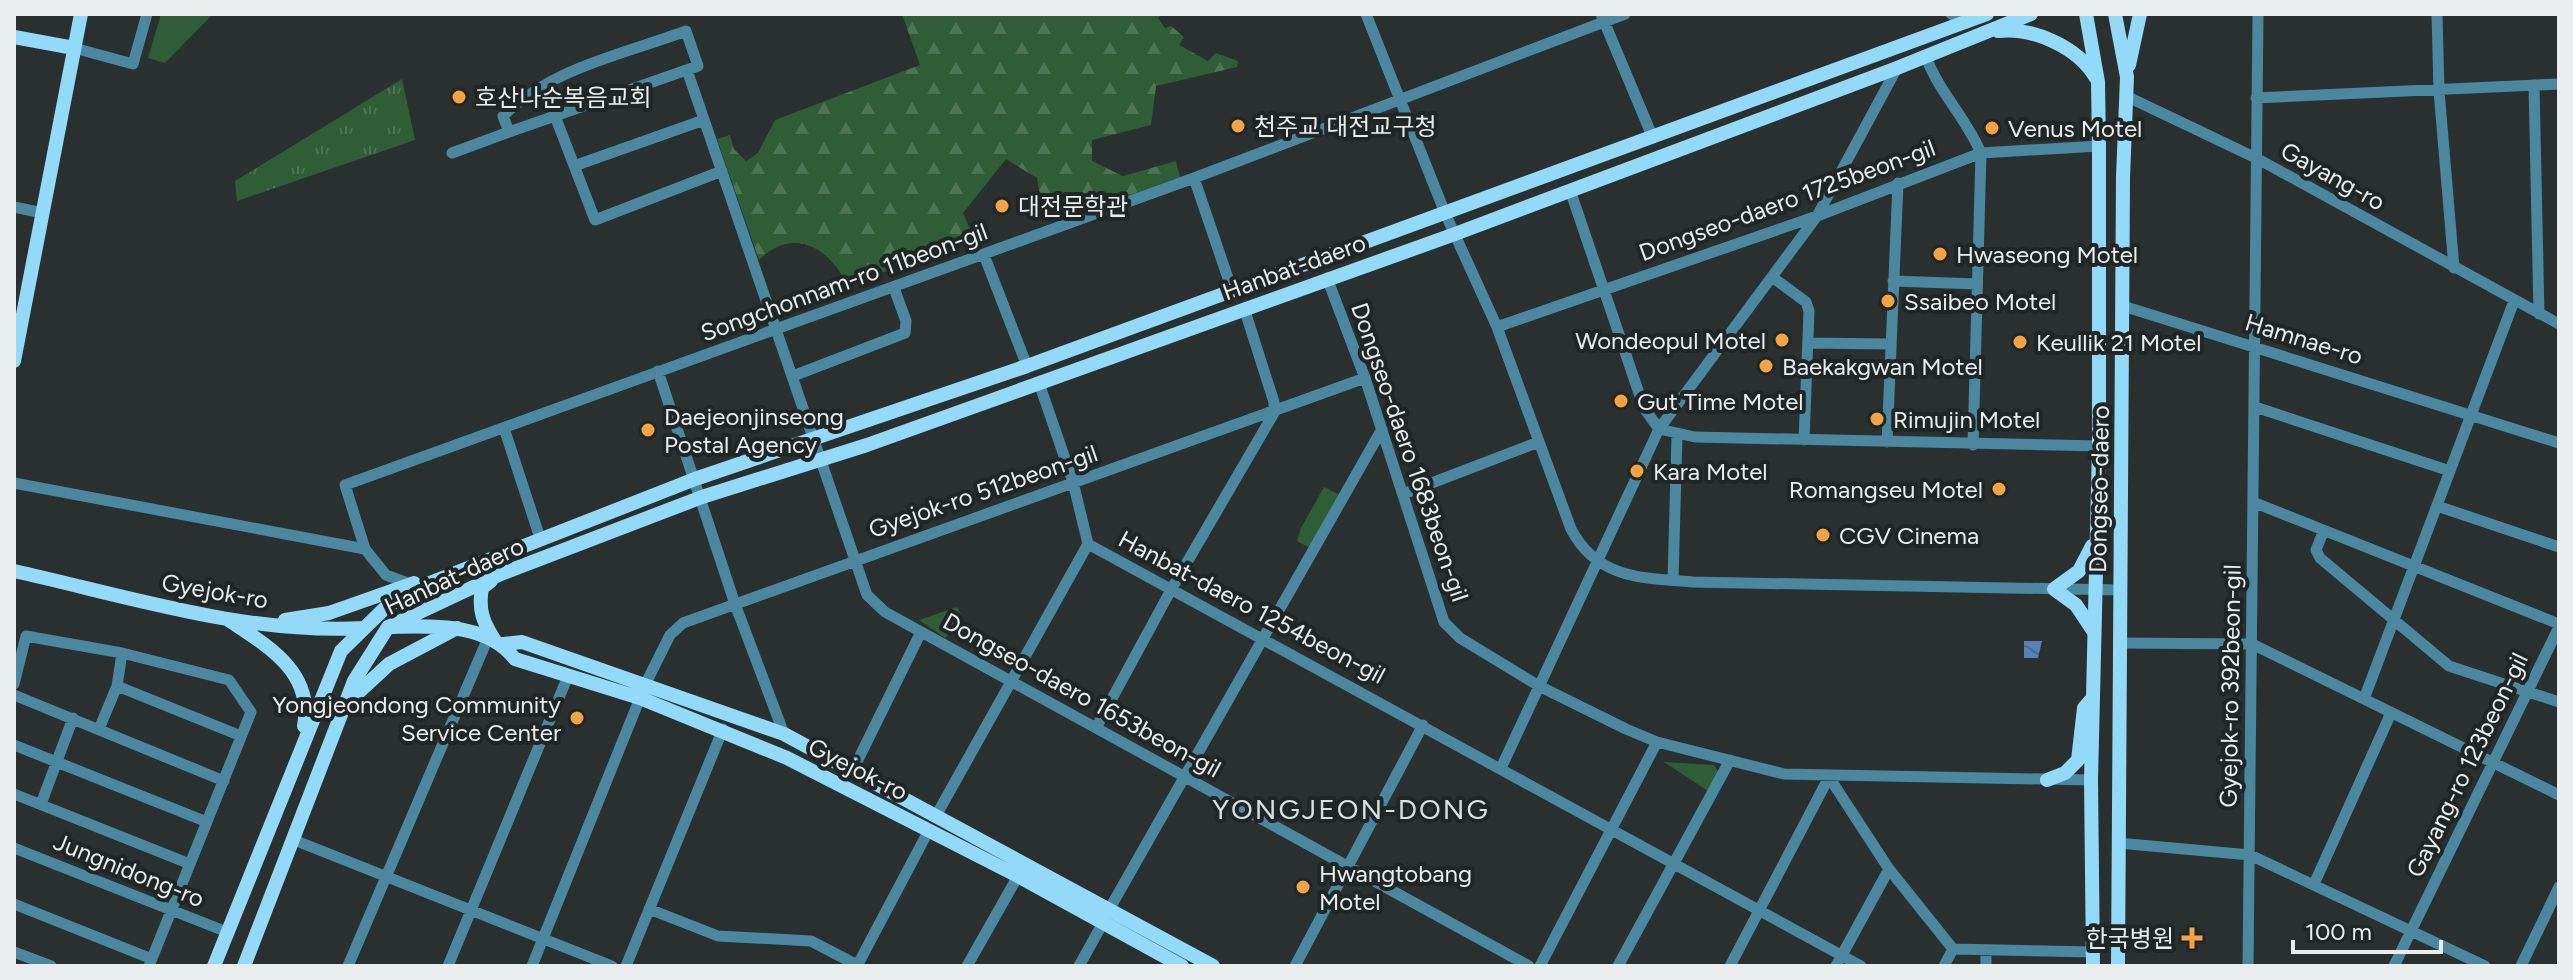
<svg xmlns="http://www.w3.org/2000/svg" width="2573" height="980" viewBox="0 0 2573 980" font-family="Figtree,'Noto Sans KR',sans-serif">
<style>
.grass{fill:url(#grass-tufts)}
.forest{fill:url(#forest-firs)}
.park{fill:#2f5d36}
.water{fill:url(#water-waves)}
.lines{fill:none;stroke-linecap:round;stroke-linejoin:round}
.minor{stroke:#4b879f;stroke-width:11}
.major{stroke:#93daf8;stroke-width:14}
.poi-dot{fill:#f3a442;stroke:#202526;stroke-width:3}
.labels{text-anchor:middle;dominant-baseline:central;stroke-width:8;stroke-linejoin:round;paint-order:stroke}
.poi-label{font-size:24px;fill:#e9eded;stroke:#202526;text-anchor:start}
.street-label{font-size:24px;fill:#e9eded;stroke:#202526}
.quarter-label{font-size:28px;letter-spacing:2px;fill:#d8e0e0;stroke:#202526}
</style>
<defs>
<pattern id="grass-tufts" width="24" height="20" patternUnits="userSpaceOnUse" patternTransform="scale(2)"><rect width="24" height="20" fill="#2f5d36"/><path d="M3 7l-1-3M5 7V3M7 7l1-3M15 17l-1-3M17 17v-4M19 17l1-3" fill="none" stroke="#4d7553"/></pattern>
<pattern id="forest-firs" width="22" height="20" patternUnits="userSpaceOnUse" patternTransform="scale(2)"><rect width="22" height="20" fill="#2f5d36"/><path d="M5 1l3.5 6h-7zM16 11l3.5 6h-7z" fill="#4d7553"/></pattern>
<pattern id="water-waves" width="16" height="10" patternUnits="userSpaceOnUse" patternTransform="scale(2)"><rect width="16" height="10" fill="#5383ba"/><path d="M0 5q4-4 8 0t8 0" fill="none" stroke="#4e6b8c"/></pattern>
</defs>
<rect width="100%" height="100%" fill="#2a2f30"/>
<!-- grass -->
<path class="grass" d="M 402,79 L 415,140 L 237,201 L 235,181 Z"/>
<!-- forest -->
<path class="forest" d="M 902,14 L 1162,14 L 1158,18 L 1165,28 L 1171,26 L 1184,37 L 1179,45 L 1208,61 L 1216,53 L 1238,61 L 1237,67 L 1156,86 L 1151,125 L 1092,140 L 1092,161 L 1123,176 L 1176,161 L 1180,177 L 1088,210 L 1065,204 L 1042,207 L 1037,178 L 1006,159 L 963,213 L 975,240 L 847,285 C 829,246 792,227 759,260 L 717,139 L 730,135 L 734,149 L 746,161 L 758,153 L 775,120 L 920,65 Z"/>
<!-- park -->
<path class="park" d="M 161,14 L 213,14 L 165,63 L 148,58 Z
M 1324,487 L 1344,497 L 1312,549 L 1297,541 L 1301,528 Z
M 957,607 L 963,618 L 962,629 L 956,627 L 945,638 L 919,620 Z
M 1664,762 L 1714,765 L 1720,774 L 1708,791 Z"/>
<!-- water -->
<path class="water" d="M 2024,641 L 2042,641 L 2038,658 L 2024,658 Z"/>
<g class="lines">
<!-- minor -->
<path class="minor" d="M 1366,14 L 1445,213 L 1497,327 L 1571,529 C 1597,579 1642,578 1693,582 L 2120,590
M 1601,14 L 1653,138
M 1951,14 L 1967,23
M 2437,14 L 2439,91 L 2454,268
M 74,48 L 133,64 L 147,14
M 1926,57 C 1939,92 1966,118 1981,153 L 1973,445
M 687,70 L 867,595 L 885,612 L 1529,966
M 2534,85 L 2539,314
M 2126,96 L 2258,159 L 2559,324
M 2256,98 L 2559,84
M 555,116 L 595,220 L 722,171
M 452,153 L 509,132 L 503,116 C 551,68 624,54 686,31 L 698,66 L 509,132
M 574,166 L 704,120
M 1194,178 L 1232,290
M 1570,190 L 1644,408 L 1659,429
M 14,207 L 43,213
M 984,255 L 1027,366
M 1772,277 L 1806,302 L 1809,311 L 1804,440
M 1327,278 L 1365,378 L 1444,622 L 1460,638 L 1539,686 L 1626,729 L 1657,742 L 1784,774 L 2091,780
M 1893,281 L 1977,284
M 2123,306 L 2559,443
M 1497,327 L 1817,216 L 1981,153 L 2099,146
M 1808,343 L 1890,344
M 658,371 L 735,604 L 784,734
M 793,376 L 905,333 L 906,321 L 894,288
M 1039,383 L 1073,482 L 1088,544 L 1861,966
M 2255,407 L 2450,471
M 504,428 L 540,538
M 1659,429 L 1695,437 L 2099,446
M 1887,442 L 1898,183
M 14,483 L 365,549 L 345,485 L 1194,178 L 1625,14
M 1403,494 L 1539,442
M 2253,502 L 2559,624
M 2437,506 L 2559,547
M 2324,530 L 2316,550 L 2320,558 L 2449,666 L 2559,702
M 365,549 L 386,575 L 410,584
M 1673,580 L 1677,435
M 2119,643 L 2252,644 L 2559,795
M 646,683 L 670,635 L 683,623 L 1365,378
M 14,684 L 26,636 L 122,653 L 229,680 L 251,712 L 149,966
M 117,686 L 241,736
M 14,695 L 224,781
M 2364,699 L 2514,301
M 1096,728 L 1172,588 L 1274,413 L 1274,402 L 1244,308
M 99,729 L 117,686 L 122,653
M 14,745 L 207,822
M 1501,768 L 1659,429 L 1817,216 L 1897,68
M 853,770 L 921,632
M 14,794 L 190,864
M 41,804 L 73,718
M 937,814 L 1088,544
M 294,840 L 612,966
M 2118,843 L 2250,855 L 2485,966
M 14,848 L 227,932
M 2315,882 L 2391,713
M 14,904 L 152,959
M 1110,908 L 1382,429
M 649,909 L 718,936 L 811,941 L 859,966
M 1953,949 L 2094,952
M 1986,950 L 1986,966
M 14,952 L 51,966
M 348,966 L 488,638
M 448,966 L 568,676
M 532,966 L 640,698
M 626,966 L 723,729
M 857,966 L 929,830
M 967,966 L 1022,869
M 1079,966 L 1104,921
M 1295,966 L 1423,725
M 1540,966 L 1657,742
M 1618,966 L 1730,760
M 1730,966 L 1829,777 L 1889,869 L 1953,949
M 1836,966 L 1889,869
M 1944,966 L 1953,949
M 2248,966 L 2258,14
M 2394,966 L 2559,627
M 2521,966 L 2559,887"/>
<!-- major -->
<path class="major" d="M 2086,14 L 2098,82 L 2099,146 L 2099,446 L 2091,780 L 2093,966
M 2115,14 L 2127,77 L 2123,177 L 2118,966
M 1998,31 C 2033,27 2078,47 2096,78
M 14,37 L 74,48
M 2129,65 L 2140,14
M 14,361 L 81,14
M 2092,546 L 2079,571 L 2054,589 L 2076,605 L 2094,632
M 14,571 C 127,596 247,635 364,628
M 491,581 L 482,588 C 478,610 483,622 495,641
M 227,619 C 266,645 314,671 304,726
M 285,620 L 329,613 L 414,583
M 393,627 C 435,626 487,623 515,659 L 640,698 L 787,758 L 1018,876 L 1182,966
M 503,644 L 522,642 L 784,734 L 1213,966
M 349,701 L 389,664 L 457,628
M 2047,780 L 2065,773 L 2078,760 L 2084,708 L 2090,701
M 214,966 L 341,651 L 386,607 L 417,588 L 695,479 L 1027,366 L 1987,14
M 244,966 L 354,681 L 388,627 L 501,574 L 702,497 L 867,445 L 1455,234 L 1897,68 L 2031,14"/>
</g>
<!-- markers -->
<g class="poi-dot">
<circle cx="459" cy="97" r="8"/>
<circle cx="1238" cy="126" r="8"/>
<circle cx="1992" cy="128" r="8"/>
<circle cx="1002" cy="206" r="8"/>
<circle cx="1940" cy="254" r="8"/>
<circle cx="1888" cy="301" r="8"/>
<circle cx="1782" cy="340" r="8"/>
<circle cx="2020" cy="342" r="8"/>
<circle cx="1766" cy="366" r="8"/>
<circle cx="1621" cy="401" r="8"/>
<circle cx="1877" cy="419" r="8"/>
<circle cx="648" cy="430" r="8"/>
<circle cx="1637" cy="471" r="8"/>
<circle cx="1999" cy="489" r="8"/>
<circle cx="1823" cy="535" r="8"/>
<circle cx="577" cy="718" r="8"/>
<circle cx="1303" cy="887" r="8"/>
<path d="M2188 926h8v8h8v8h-8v8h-8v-8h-8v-8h8z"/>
</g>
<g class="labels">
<!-- poi labels -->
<g class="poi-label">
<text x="475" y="97">호산나순복음교회</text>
<text x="1254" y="126">천주교 대전교구청</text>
<text x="2008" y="128">Venus Motel</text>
<text x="1018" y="206">대전문학관</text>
<text x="1956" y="254">Hwaseong Motel</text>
<text x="1904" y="301">Ssaibeo Motel</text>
<text x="1766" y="340" text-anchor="end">Wondeopul Motel</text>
<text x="2036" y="342">Keullik 21 Motel</text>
<text x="1782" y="366">Baekakgwan Motel</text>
<text x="1637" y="401">Gut Time Motel</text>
<text x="664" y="416">Daejeonjinseong<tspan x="664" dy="28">Postal Agency</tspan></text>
<text x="1893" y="419">Rimujin Motel</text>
<text x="1653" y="471">Kara Motel</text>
<text x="1983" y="489" text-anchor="end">Romangseu Motel</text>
<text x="1839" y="535">CGV Cinema</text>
<text x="561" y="704" text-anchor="end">Yongjeondong Community<tspan x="561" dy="28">Service Center</tspan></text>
<text x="1319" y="873">Hwangtobang<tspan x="1319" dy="28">Motel</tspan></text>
<text x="2174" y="938" text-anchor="end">한국병원</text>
</g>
<!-- street labels -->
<g class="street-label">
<text transform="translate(2333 176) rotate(29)">Gayang-ro</text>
<text transform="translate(1787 200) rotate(-20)">Dongseo-daero 1725beon-gil</text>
<text transform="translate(1294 267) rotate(-20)">Hanbat-daero</text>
<text transform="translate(844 282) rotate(-20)">Songchonnam-ro 11beon-gil</text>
<text transform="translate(2304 339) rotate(17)">Hamnae-ro</text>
<text transform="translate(1410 452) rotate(71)">Dongseo-daero 1683beon-gil</text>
<text transform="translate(2099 489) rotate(-89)">Dongseo-daero</text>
<text transform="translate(983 491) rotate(-19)">Gyejok-ro 512beon-gil</text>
<text transform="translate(454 576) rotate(-25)">Hanbat-daero</text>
<text transform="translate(215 591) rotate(10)">Gyejok-ro</text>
<text transform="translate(1252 607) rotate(28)">Hanbat-daero 1254beon-gil</text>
<text transform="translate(2230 686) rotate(-89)">Gyejok-ro 392beon-gil</text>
<text transform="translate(1082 695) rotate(29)">Dongseo-daero 1653beon-gil</text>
<text transform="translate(2467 765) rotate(-64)">Gayang-ro 123beon-gil</text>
<text transform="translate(858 769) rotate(27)">Gyejok-ro</text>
<text transform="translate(129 870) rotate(22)">Jungnidong-ro</text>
</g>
<!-- quarter labels -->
<g class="quarter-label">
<text x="1351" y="809">YONGJEON-DONG</text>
</g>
</g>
<!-- border -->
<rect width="2573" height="980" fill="none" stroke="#e9eded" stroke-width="32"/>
<!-- scale -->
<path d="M2293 940v12h148v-12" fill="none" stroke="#e9eded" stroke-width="4"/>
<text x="2305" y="940" font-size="24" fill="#e9eded" stroke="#202526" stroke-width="6" paint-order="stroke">100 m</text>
</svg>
